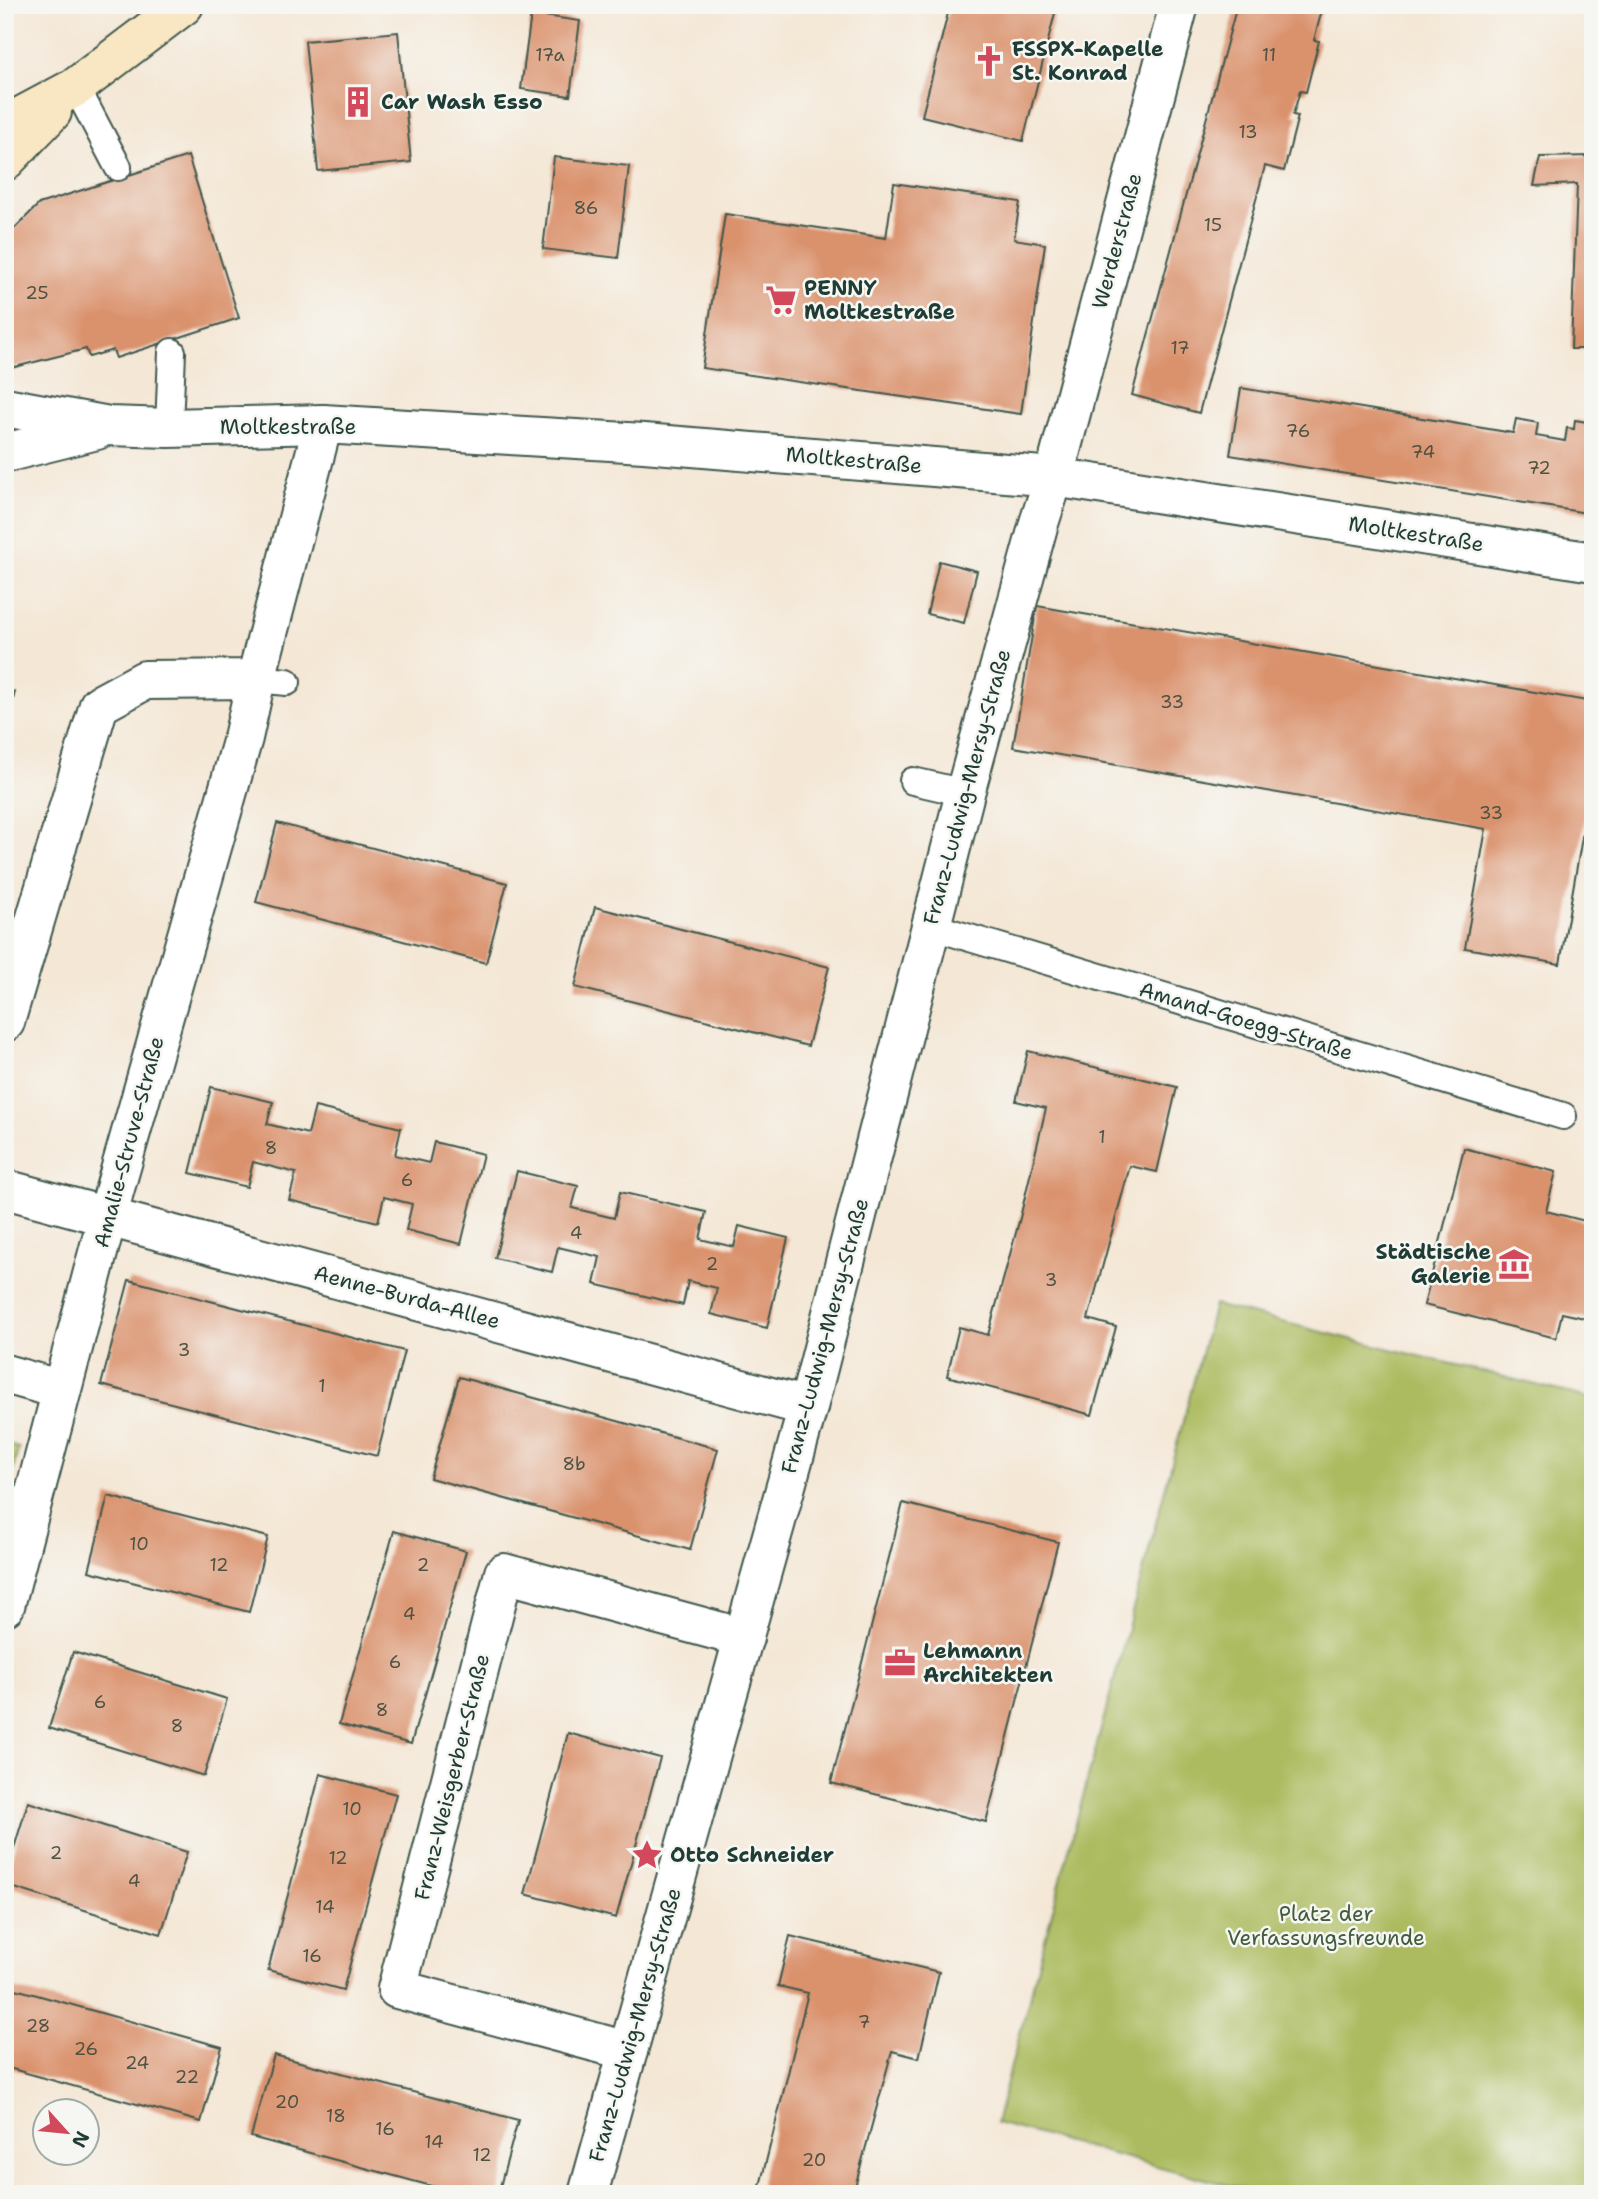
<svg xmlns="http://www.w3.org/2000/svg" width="1598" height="2199" viewBox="0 0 1598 2199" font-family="'Shantell Sans',sans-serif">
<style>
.green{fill:#acbb5e;stroke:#667c49;stroke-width:2}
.building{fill:#da926d}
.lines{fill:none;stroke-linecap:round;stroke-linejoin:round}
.service-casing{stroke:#3f564c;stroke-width:30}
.pedestrian-casing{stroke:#3f564c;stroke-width:42}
.minor-casing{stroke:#3f564c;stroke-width:42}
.tertiary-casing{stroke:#3f564c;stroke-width:42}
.secondary-casing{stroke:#3f564c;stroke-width:42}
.service{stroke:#fff;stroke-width:26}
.pedestrian{stroke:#fff;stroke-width:38}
.minor{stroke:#fff;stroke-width:38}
.tertiary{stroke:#fff;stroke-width:38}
.secondary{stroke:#f9e7c3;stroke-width:38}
.labels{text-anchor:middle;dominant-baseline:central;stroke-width:5;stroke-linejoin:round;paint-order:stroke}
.number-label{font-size:18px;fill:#4e5242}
.poi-label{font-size:21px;font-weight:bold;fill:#1f3d34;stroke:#f6f6f2;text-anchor:start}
.street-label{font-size:21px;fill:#1f3d34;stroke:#f6f6f2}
.park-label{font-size:21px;fill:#425c3e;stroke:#f6f6f2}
</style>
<rect width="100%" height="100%" fill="#f6f6f2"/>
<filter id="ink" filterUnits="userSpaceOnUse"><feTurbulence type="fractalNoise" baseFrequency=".0143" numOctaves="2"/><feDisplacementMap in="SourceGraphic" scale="14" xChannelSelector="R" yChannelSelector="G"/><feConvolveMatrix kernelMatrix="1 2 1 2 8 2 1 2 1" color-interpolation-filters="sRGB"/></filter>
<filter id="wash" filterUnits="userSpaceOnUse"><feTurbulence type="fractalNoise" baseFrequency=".00686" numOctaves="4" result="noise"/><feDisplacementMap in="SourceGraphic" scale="28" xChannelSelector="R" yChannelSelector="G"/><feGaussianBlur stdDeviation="1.57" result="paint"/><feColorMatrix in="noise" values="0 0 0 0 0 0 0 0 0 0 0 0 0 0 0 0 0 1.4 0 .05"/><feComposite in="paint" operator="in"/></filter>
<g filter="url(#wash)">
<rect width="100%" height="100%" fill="#f4e7d5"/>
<!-- green -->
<path class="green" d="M 1214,1305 L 1593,1399 L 1593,2194 L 1261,2194 L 996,2123 Z
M 5,1444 L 19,1448 L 5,1496 Z"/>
<g id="blocks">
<!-- building -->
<path class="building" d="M 5,5 L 17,5 L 5,14 Z
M 950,5 L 1057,5 L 1023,141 L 922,116 Z
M 1237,5 L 1320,5 L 1319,9 L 1322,10 L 1314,40 L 1319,41 L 1306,92 L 1300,91 L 1293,115 L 1298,116 L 1284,171 L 1265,166 L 1199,413 L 1132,395 Z
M 531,14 L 580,21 L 570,96 L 521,89 Z
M 398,32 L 411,162 L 318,171 L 305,41 Z
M 188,156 L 239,318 L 116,358 L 113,350 L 89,357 L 86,349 L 11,368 L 5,349 L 5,238 L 39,204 Z
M 1593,156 L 1593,349 L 1571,349 L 1577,184 L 1534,186 L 1540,157 Z
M 554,157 L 629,166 L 618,258 L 543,249 Z
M 894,183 L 1020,202 L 1014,239 L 1045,244 L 1021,414 L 702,368 L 725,214 L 886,238 Z
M 1241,388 L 1513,433 L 1516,419 L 1538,423 L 1536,436 L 1565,441 L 1567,428 L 1574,429 L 1575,420 L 1593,423 L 1593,514 L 1230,455 Z
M 939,561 L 977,571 L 964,623 L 927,614 Z
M 1037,606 L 1593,702 L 1593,774 L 1560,964 L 1465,948 L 1486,829 L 1013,747 Z
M 5,690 L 15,692 L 6,727 L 5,726 Z
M 277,823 L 507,883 L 486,963 L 256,902 Z
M 595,907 L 829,967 L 808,1046 L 575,987 Z
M 1028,1051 L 1177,1087 L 1157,1172 L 1130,1166 L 1088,1319 L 1116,1327 L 1092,1415 L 947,1376 L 959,1327 L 988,1335 L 1020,1218 L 1046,1108 L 1016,1101 Z
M 211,1087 L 273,1102 L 267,1124 L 308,1134 L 315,1107 L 401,1128 L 395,1155 L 429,1163 L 434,1142 L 483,1154 L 461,1244 L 406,1230 L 412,1204 L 384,1197 L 378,1222 L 289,1200 L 296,1173 L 253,1162 L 247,1187 L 190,1173 Z
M 1464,1148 L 1556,1172 L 1546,1211 L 1593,1223 L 1593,1320 L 1562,1313 L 1556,1338 L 1424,1305 Z
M 517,1171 L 578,1186 L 572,1208 L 614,1218 L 620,1192 L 706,1212 L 700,1239 L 734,1247 L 739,1226 L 788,1238 L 767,1328 L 711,1314 L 717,1288 L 688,1281 L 683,1305 L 594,1284 L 600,1257 L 558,1247 L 552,1272 L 495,1258 Z
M 129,1280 L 404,1351 L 377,1456 L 101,1385 Z
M 459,1377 L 718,1449 L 690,1550 L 430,1478 Z
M 108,1496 L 268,1537 L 249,1612 L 89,1571 Z
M 903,1503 L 1058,1542 L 986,1822 L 831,1783 Z
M 394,1531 L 466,1551 L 411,1744 L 339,1724 Z
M 73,1652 L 227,1699 L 204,1776 L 49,1728 Z
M 568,1733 L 660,1758 L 616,1918 L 525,1894 Z
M 320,1774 L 396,1794 L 343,1990 L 268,1970 Z
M 28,1802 L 187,1852 L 161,1934 L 5,1885 L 5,1878 Z
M 790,1936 L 939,1972 L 919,2058 L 892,2051 L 853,2194 L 758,2194 L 808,1993 L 778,1986 Z
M 5,1986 L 222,2047 L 201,2122 L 5,2067 Z
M 274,2055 L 518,2120 L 498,2194 L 461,2194 L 251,2137 Z"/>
</g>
</g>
<g filter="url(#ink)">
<use href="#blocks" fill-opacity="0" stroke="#3f564c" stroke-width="2"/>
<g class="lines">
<defs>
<path id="service" d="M 76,87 L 118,167
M 169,428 L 172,352
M 256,679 L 287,682
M 913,781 L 965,793
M 930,926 L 1563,1116"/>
<path id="pedestrian" d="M 5,1189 L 808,1407
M 628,2051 L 397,1989 L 504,1573 L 744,1638"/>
<path id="minor" d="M 5,1022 L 99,705 L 145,680 L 256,679
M 5,1374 L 62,1390
M 5,1606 L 114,1192 L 243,738 L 256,679 L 323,424
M 588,2194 L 808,1407 L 965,793 L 1039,523 L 1054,477 L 1179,5"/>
<path id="tertiary" d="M 5,407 L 109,426 L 169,428 L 323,424 L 644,443 L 1054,477 L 1593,562
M 5,453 L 97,430"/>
<path id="secondary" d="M 5,125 L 76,87 L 184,5
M 5,161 L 52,112"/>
</defs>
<!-- service casing -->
<use href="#service" class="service-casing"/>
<!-- pedestrian casing -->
<use href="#pedestrian" class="pedestrian-casing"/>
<!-- minor casing -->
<use href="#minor" class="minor-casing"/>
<!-- tertiary casing -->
<use href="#tertiary" class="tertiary-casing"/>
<!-- secondary casing -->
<use href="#secondary" class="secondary-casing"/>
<!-- service -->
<use href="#service" class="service"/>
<!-- pedestrian -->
<use href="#pedestrian" class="pedestrian"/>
<!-- minor -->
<use href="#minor" class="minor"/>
<!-- tertiary -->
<use href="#tertiary" class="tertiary"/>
<!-- secondary -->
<use href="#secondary" class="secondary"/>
</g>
</g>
<!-- icons -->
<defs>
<symbol id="church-bare" viewBox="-9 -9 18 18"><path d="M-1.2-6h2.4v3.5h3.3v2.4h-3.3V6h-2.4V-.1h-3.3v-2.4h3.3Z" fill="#d1495b" stroke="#f6f6f2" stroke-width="2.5" paint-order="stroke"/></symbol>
<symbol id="building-bare" viewBox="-9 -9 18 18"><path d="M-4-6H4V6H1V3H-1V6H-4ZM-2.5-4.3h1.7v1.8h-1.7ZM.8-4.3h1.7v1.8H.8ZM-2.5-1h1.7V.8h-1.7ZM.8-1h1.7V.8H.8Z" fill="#d1495b" stroke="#f6f6f2" stroke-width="2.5" paint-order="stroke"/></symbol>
<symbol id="supermarket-bare" viewBox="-9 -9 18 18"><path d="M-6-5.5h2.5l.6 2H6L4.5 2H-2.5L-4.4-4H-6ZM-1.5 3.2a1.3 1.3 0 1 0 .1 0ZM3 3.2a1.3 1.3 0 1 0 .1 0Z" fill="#d1495b" stroke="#f6f6f2" stroke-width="2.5" paint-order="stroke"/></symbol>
<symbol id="museum-bare" viewBox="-9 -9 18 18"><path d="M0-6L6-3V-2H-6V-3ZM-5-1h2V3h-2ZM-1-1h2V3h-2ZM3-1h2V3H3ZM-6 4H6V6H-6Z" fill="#d1495b" stroke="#f6f6f2" stroke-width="2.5" paint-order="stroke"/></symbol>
<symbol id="office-bare" viewBox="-9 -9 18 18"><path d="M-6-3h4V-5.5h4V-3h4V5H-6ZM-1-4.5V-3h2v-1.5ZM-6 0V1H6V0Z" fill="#d1495b" stroke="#f6f6f2" stroke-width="2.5" paint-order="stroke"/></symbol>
<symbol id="sight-bare" viewBox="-9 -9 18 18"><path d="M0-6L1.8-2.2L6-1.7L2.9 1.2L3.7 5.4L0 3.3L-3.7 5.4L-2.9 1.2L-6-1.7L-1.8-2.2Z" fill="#d1495b" stroke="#f6f6f2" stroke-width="2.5" paint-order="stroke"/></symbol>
</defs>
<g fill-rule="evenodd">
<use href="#church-bare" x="967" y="39" width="44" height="44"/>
<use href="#building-bare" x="336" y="80" width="44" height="44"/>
<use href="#supermarket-bare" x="759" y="278" width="44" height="44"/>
<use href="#museum-bare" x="1492" y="1242" width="44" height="44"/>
<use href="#office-bare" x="878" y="1641" width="44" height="44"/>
<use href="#sight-bare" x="625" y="1833" width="44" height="44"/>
</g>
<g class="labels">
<!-- number labels -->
<g class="number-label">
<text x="550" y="55">17a</text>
<text x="1269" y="55">11</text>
<text x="1248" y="132">13</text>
<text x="586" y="208">86</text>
<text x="1213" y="225">15</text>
<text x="37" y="293">25</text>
<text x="1180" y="348">17</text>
<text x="1298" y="431">76</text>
<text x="1423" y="452">74</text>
<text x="1539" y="468">72</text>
<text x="1172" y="702">33</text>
<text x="1491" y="813">33</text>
<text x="1102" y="1137">1</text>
<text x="271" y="1148">8</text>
<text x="407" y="1180">6</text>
<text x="576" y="1233">4</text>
<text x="712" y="1264">2</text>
<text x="1051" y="1280">3</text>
<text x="184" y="1350">3</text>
<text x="322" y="1386">1</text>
<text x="574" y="1464">8b</text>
<text x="139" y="1544">10</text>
<text x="219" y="1565">12</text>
<text x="423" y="1565">2</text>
<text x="409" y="1614">4</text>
<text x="395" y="1662">6</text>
<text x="100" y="1702">6</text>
<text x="382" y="1710">8</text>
<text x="177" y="1726">8</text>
<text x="352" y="1809">10</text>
<text x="56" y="1853">2</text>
<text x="338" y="1858">12</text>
<text x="134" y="1881">4</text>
<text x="325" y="1907">14</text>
<text x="312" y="1956">16</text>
<text x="864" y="2022">7</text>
<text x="38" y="2026">28</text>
<text x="86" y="2049">26</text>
<text x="137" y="2063">24</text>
<text x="187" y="2077">22</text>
<text x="287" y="2102">20</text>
<text x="336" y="2116">18</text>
<text x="385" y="2129">16</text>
<text x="434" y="2142">14</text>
<text x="482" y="2155">12</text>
<text x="814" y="2160">20</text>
</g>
<!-- poi labels -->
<g class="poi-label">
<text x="1012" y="49">FSSPX-Kapelle<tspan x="1012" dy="24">St. Konrad</tspan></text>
<text x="381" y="102">Car Wash Esso</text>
<text x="804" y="288">PENNY<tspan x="804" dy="24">Moltkestraße</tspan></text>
<text x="1491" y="1252" text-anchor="end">Städtische<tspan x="1491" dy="24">Galerie</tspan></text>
<text x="923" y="1651">Lehmann<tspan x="923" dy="24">Architekten</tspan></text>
<text x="670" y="1855">Otto Schneider</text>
</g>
<!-- street labels -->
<g class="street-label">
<text transform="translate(1117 241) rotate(-75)">Werderstraße</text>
<text x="288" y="427">Moltkestraße</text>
<text transform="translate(854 460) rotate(5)">Moltkestraße</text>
<text transform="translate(1416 534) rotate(9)">Moltkestraße</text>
<text transform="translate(967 787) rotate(-75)">Franz-Ludwig-Mersy-Straße</text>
<text transform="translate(1246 1021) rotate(17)">Amand-Goegg-Straße</text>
<text transform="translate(129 1142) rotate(-75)">Amalie-Struve-Straße</text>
<text transform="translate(407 1297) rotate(15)">Aenne-Burda-Allee</text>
<text transform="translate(825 1336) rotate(-75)">Franz-Ludwig-Mersy-Straße</text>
<text transform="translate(452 1777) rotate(-76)">Franz-Weisgerber-Straße</text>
<text transform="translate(635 2025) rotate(-74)">Franz-Ludwig-Mersy-Straße</text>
</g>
<!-- park labels -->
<g class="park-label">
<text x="1326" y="1914">Platz der<tspan x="1326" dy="24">Verfassungsfreunde</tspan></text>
</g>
</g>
<!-- margin -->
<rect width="1598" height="2199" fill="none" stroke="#f6f6f2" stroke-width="28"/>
<!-- north arrow -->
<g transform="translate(66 2132) rotate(117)"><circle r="33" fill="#f6f6f2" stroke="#a0aca6" stroke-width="2"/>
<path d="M0-5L12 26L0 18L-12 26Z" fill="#d1495b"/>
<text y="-10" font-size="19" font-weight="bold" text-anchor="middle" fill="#1f3d34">N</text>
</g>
</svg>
